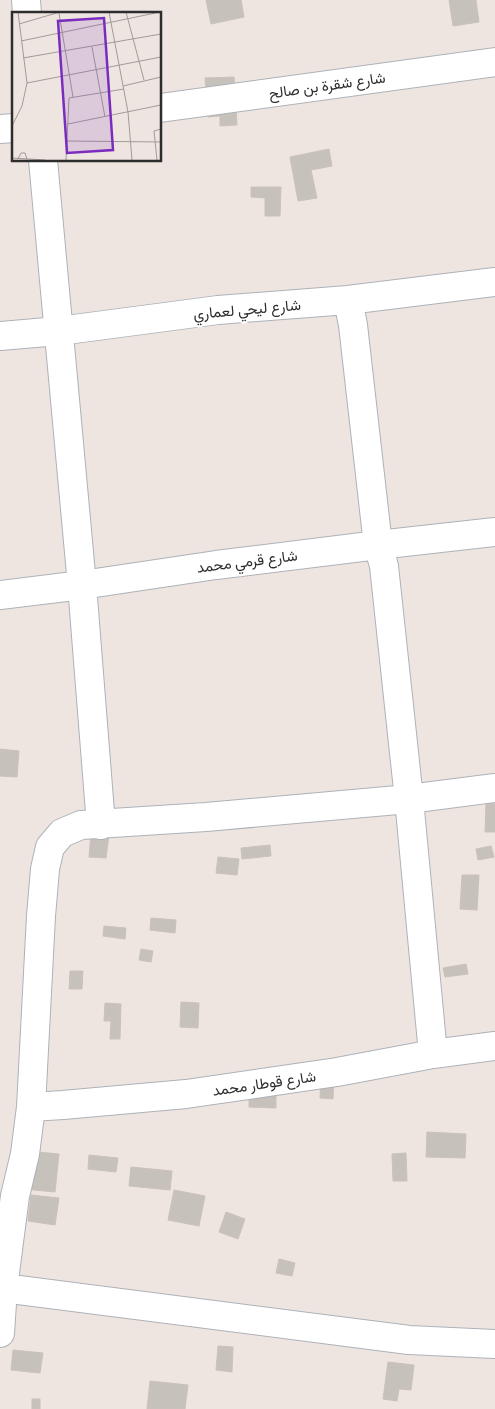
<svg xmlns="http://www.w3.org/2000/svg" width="495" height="1409" viewBox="0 0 495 1409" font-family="Ubuntu,Vazirmatn,sans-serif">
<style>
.building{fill:#c7c1bb;stroke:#cac1ba}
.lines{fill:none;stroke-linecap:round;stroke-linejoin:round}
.minor-casing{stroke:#adb2b9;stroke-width:30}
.minor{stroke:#fff;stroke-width:28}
.labels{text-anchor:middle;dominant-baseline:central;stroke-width:4;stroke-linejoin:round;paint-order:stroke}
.street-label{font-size:15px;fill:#2d2d2d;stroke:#fff}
.inset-road{fill:none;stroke:#a19b98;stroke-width:1}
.view{fill:#7b2cbf;fill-opacity:0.15;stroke:#7b2cbf;stroke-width:2.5}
.inset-edge{fill:none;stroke:#2d2d2d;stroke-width:2.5}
</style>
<rect width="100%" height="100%" fill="#eee5e0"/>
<!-- building -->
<path class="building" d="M 206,0 L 241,0 L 244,17 L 211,24 Z
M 449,0 L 476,0 L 479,22 L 453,26 Z
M 234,77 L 237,125 L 220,126 L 220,116 L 208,117 L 205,78 Z
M 329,149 L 332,166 L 311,170 L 317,198 L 298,201 L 290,157 Z
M 251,187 L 281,187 L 280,216 L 265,216 L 265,198 L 251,197 Z
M 0,749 L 19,751 L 17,777 L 0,776 Z
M 486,803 L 495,804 L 495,832 L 485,832 Z
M 91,833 L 109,835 L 106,858 L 89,857 Z
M 270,845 L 271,856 L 242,859 L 241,848 Z
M 491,846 L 494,857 L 478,860 L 476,849 Z
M 218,857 L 239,859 L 237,875 L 216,873 Z
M 462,875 L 479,875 L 477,910 L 460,909 Z
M 151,918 L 176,920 L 175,933 L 150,930 Z
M 104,926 L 126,928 L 125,939 L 103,936 Z
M 141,949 L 153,951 L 151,962 L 139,960 Z
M 466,964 L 468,974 L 445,977 L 443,968 Z
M 70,971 L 83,971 L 82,989 L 69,989 Z
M 181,1002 L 199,1003 L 198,1028 L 180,1027 Z
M 105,1003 L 121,1004 L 120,1039 L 110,1039 L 111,1021 L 104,1021 Z
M 321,1072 L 334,1072 L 333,1099 L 320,1098 Z
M 249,1089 L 276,1090 L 276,1108 L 249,1107 Z
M 427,1132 L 466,1134 L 465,1158 L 426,1157 Z
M 27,1151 L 59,1154 L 55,1192 L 23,1189 Z
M 406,1153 L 407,1181 L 393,1181 L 392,1154 Z
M 89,1155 L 118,1158 L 116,1172 L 88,1169 Z
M 131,1167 L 172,1171 L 170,1190 L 129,1186 Z
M 174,1190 L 205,1196 L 199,1226 L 168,1220 Z
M 31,1195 L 59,1198 L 55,1225 L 28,1221 Z
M 226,1212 L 245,1219 L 238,1239 L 219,1232 Z
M 279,1259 L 295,1263 L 292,1276 L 276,1273 Z
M 218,1346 L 233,1347 L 232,1372 L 216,1370 Z
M 13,1350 L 43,1353 L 40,1373 L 11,1370 Z
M 388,1362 L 414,1365 L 411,1390 L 399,1389 L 397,1401 L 383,1399 Z
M 150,1381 L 188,1385 L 185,1409 L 147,1409 Z
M 32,1399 L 40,1399 L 40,1409 L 32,1409 Z"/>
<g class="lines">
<defs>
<path id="minor" d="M 26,0 L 27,14
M 160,108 L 495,62
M 0,129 L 14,128
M 43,160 L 82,585 L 101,825
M 348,300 L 353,325 L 378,545 L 384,566 L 409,799 L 433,1054
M 0,336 L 59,331 L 218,310 L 348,300 L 495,282
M 0,595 L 82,585 L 216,565 L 378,545 L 495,532
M 31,1107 L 63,1105 L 186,1094 L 337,1072 L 433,1054 L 495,1046
M 3,1288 L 409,1340 L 495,1344
M 0,1333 L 3,1288 L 15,1196 L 25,1154 L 31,1107 L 41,916 L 45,869 L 50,847 L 62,833 L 81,825 L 206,817 L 409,799 L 495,788"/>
</defs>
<!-- minor casing -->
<use href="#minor" class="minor-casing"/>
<!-- minor -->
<use href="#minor" class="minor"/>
</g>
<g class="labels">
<!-- street labels -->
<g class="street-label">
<text transform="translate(327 85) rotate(-8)">شارع شقرة بن صالح</text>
<text transform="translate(247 309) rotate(-5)">شارع ليحي لعماري</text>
<text transform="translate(247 561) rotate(-7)">شارع قرمي محمد</text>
<text transform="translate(264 1083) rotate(-8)">شارع قوطار محمد</text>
</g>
</g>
<!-- overview -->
<g transform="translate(12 12)">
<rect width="149" height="149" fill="#eee5e0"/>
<path class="inset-road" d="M 97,0 L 116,100 L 120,148M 114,0 L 132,68M 47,1 L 61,85M 7,12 L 48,0M 9,29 L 148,0M 80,35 L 93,105M 11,46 L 149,22M 15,71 L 149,45M 111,74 L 149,65M 56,112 L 149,93M 0,114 L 10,94 L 15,71 L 6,0M 55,129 L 149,130M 0,146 L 33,148M 6,147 L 9,141 L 13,141 L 15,147M 54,148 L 57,86 L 112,77M 145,148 L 142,119 L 149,117"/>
<path class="view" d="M 92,6 L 101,138 L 55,141 L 46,9 Z"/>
<rect width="149" height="149" class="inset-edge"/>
</g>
</svg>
